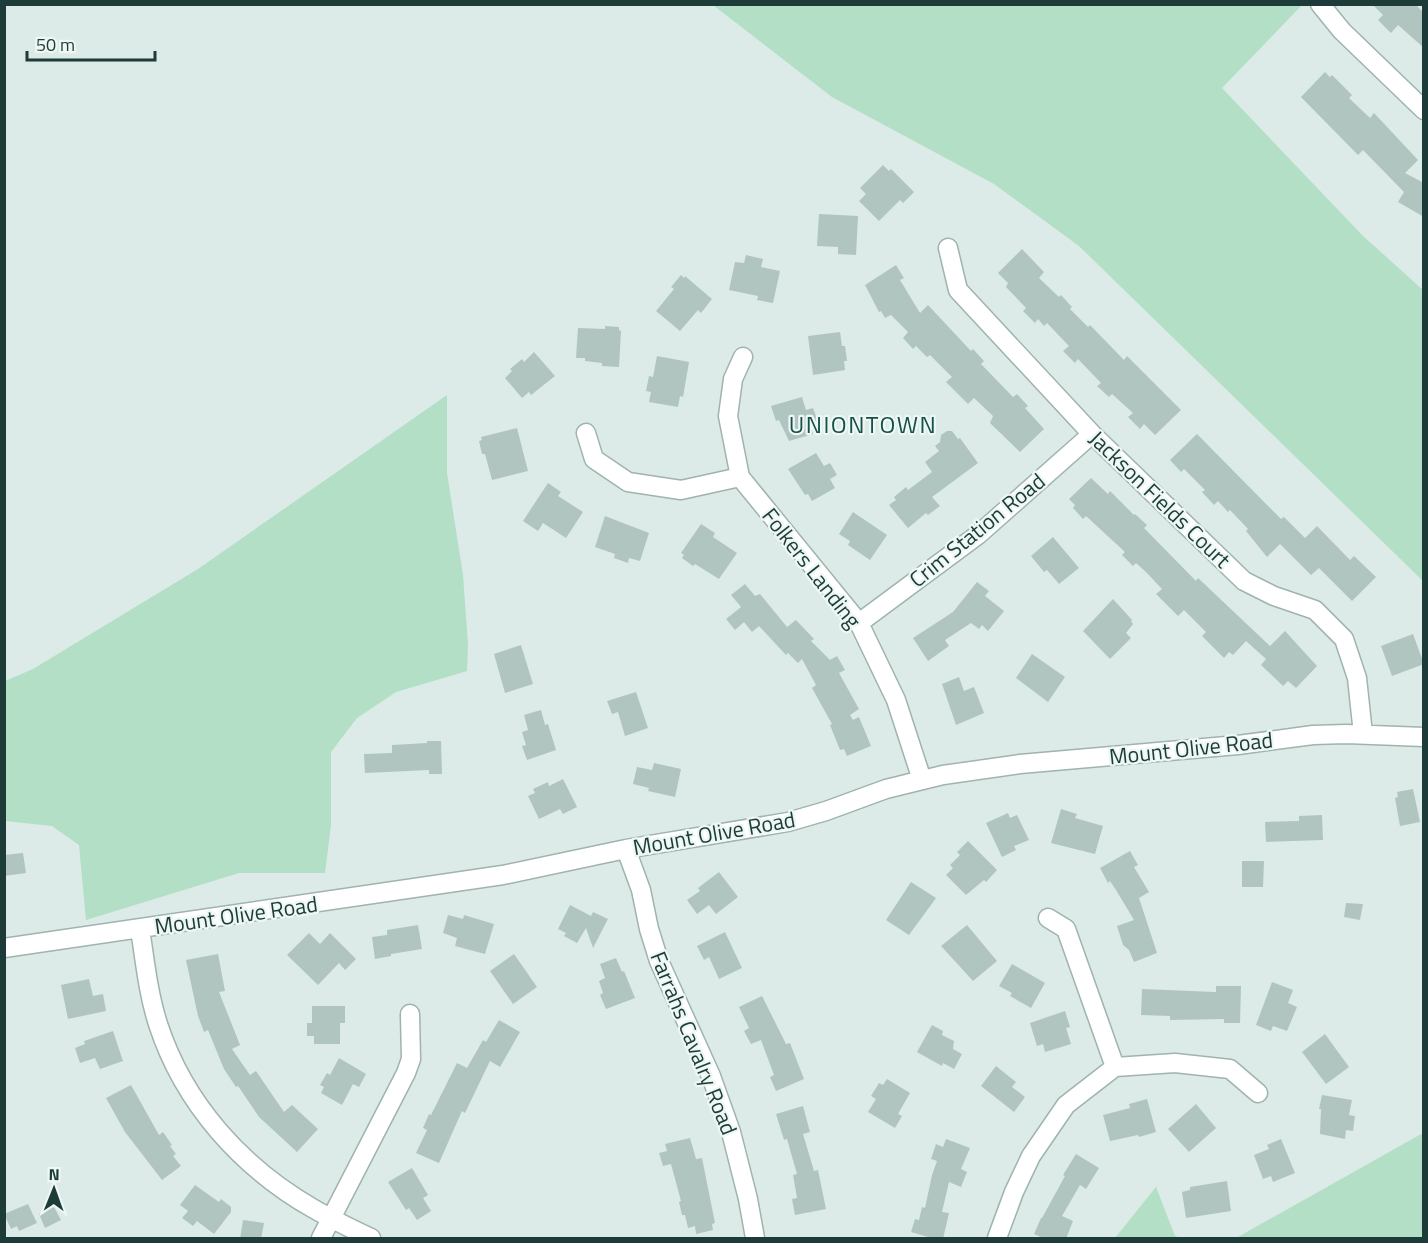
<svg xmlns="http://www.w3.org/2000/svg" width="1428" height="1243" viewBox="0 0 1428 1243" font-family="'Titillium Web',sans-serif">
<style>
.green{fill:#b2dfc5}
.building{fill:#b1c5c0}
.lines{fill:none;stroke-linecap:round;stroke-linejoin:round}
.minor-casing{stroke:#9fb3af;stroke-width:21}
.minor{stroke:#fff;stroke-width:18}
.labels{text-anchor:middle;dominant-baseline:central;stroke-width:4.5;stroke-linejoin:round;paint-order:stroke}
.street-label{font-size:22px;fill:#1d3b38;stroke:#edf7f4}
.neighbourhood-label{font-size:24px;letter-spacing:1.5px;fill:#174f4a;stroke:#edf7f4}
</style>
<rect width="100%" height="100%" fill="#dcebe7"/>
<!-- green -->
<path class="green" d="M 713,5 L 1302,5 L 1222,88 L 1363,236 L 1423,290 L 1423,581 L 1079,246 L 994,184 L 832,97 Z
M 447,395 L 447,473 L 463,575 L 468,645 L 467,671 L 396,692 L 357,718 L 331,752 L 331,825 L 325,873 L 239,873 L 86,920 L 79,845 L 52,826 L 5,821 L 5,681 L 33,669 L 198,569 Z
M 1423,1133 L 1423,1238 L 1236,1238 Z
M 1156,1187 L 1175,1236 L 1181,1238 L 1115,1238 Z"/>
<!-- building -->
<path class="building" d="M 1372,4 L 1415,4 L 1424,13 L 1424,48 L 1398,25 L 1391,33 L 1378,20 L 1383,15 Z
M 1325,72 L 1330,77 L 1332,75 L 1352,95 L 1349,98 L 1370,118 L 1374,113 L 1418,160 L 1405,173 L 1424,183 L 1424,217 L 1398,202 L 1404,192 L 1363,150 L 1358,155 L 1301,97 Z
M 883,165 L 889,171 L 891,169 L 914,192 L 903,203 L 900,200 L 879,221 L 859,201 L 866,194 L 860,188 Z
M 819,214 L 858,216 L 856,255 L 838,254 L 838,247 L 817,246 Z
M 1022,249 L 1044,272 L 1039,278 L 1059,297 L 1061,295 L 1072,307 L 1070,309 L 1088,327 L 1090,325 L 1124,360 L 1127,356 L 1181,410 L 1155,435 L 1144,424 L 1140,429 L 1128,417 L 1133,413 L 1112,394 L 1109,397 L 1097,386 L 1101,383 L 1078,359 L 1075,363 L 1063,351 L 1069,346 L 1047,323 L 1044,326 L 1038,319 L 1035,323 L 1023,311 L 1026,308 L 1006,287 L 1008,283 L 998,273 Z
M 746,255 L 763,259 L 761,267 L 780,271 L 773,303 L 757,300 L 758,296 L 729,290 L 735,262 L 744,263 Z
M 896,265 L 904,278 L 900,280 L 920,313 L 928,305 L 971,351 L 973,349 L 984,361 L 981,364 L 1013,397 L 1017,394 L 1028,406 L 1025,408 L 1044,429 L 1020,452 L 990,423 L 993,416 L 974,398 L 968,404 L 946,382 L 952,377 L 930,355 L 927,357 L 916,346 L 913,349 L 903,338 L 908,332 L 891,315 L 885,318 L 881,311 L 879,312 L 865,285 Z
M 681,275 L 684,278 L 685,276 L 712,299 L 701,313 L 698,310 L 680,331 L 656,311 L 674,289 L 671,287 Z
M 605,326 L 619,327 L 619,330 L 621,331 L 619,367 L 602,366 L 602,363 L 585,361 L 585,358 L 576,358 L 578,328 L 605,329 Z
M 840,332 L 842,346 L 845,346 L 847,361 L 844,361 L 845,370 L 813,375 L 808,336 Z
M 534,352 L 555,376 L 531,395 L 529,392 L 522,398 L 505,378 L 512,371 L 510,369 L 522,359 L 524,362 Z
M 657,356 L 689,362 L 683,397 L 680,396 L 678,407 L 649,402 L 651,392 L 646,391 L 649,376 L 653,377 Z
M 802,397 L 806,410 L 813,408 L 818,422 L 810,425 L 813,434 L 789,441 L 779,420 L 776,421 L 771,406 Z
M 517,428 L 528,471 L 492,480 L 485,454 L 482,454 L 479,441 L 482,440 L 481,437 Z
M 947,431 L 952,431 L 958,439 L 960,438 L 978,463 L 932,497 L 940,506 L 928,515 L 926,513 L 908,528 L 889,505 L 896,500 L 894,497 L 906,487 L 908,490 L 932,472 L 925,462 L 939,451 L 935,446 L 940,442 L 941,435 Z
M 1197,434 L 1281,519 L 1284,517 L 1305,538 L 1317,526 L 1350,560 L 1354,556 L 1376,577 L 1352,601 L 1319,568 L 1311,575 L 1280,544 L 1267,557 L 1246,531 L 1248,529 L 1230,510 L 1228,512 L 1218,501 L 1214,505 L 1202,492 L 1205,490 L 1184,469 L 1181,472 L 1170,460 Z
M 816,453 L 824,466 L 830,463 L 837,475 L 830,479 L 835,488 L 812,501 L 808,494 L 805,495 L 788,469 Z
M 1091,478 L 1108,494 L 1110,491 L 1134,515 L 1135,514 L 1147,525 L 1144,528 L 1196,581 L 1198,578 L 1270,646 L 1285,631 L 1317,666 L 1296,688 L 1288,681 L 1283,686 L 1261,665 L 1266,659 L 1246,641 L 1233,655 L 1229,652 L 1224,658 L 1202,636 L 1206,632 L 1184,610 L 1178,616 L 1156,594 L 1162,589 L 1146,572 L 1136,563 L 1133,566 L 1122,555 L 1125,552 L 1086,516 L 1083,519 L 1073,508 L 1075,505 L 1069,499 Z
M 548,483 L 561,492 L 558,496 L 583,512 L 566,538 L 543,523 L 538,531 L 523,521 Z
M 853,512 L 887,535 L 870,560 L 848,545 L 850,541 L 839,534 Z
M 605,516 L 649,533 L 640,561 L 629,558 L 628,563 L 614,558 L 615,554 L 595,547 Z
M 701,524 L 715,533 L 713,537 L 737,553 L 719,579 L 695,564 L 693,566 L 682,558 L 684,555 L 681,553 Z
M 1053,537 L 1079,568 L 1059,584 L 1047,570 L 1044,572 L 1031,556 Z
M 977,582 L 989,591 L 985,596 L 1004,611 L 988,631 L 982,625 L 979,629 L 971,623 L 945,640 L 949,646 L 928,661 L 913,638 L 953,612 Z
M 745,584 L 755,596 L 760,594 L 787,627 L 796,620 L 814,639 L 811,641 L 830,660 L 837,656 L 845,670 L 839,673 L 859,709 L 850,715 L 853,720 L 859,717 L 871,746 L 847,756 L 844,749 L 840,750 L 830,725 L 832,724 L 812,688 L 816,685 L 802,659 L 798,663 L 788,653 L 786,655 L 759,626 L 752,632 L 744,622 L 735,630 L 726,619 L 741,607 L 731,595 Z
M 1113,599 L 1132,620 L 1131,621 L 1133,624 L 1126,633 L 1131,638 L 1110,659 L 1083,631 Z
M 1413,634 L 1424,664 L 1392,676 L 1381,646 Z
M 521,645 L 533,684 L 505,693 L 494,654 Z
M 1032,654 L 1065,677 L 1048,702 L 1016,678 Z
M 959,677 L 964,691 L 974,687 L 984,713 L 956,725 L 942,684 Z
M 636,692 L 648,728 L 625,736 L 618,712 L 612,714 L 607,701 Z
M 541,710 L 545,725 L 548,724 L 556,750 L 527,760 L 522,746 L 526,745 L 522,732 L 528,730 L 524,715 Z
M 427,741 L 441,741 L 442,774 L 429,774 L 429,770 L 365,773 L 364,754 L 392,753 L 392,745 L 427,743 Z
M 654,763 L 681,769 L 675,797 L 648,791 L 649,788 L 633,784 L 637,767 L 652,770 Z
M 563,779 L 577,807 L 563,814 L 560,809 L 539,819 L 528,796 L 535,793 L 533,789 L 548,782 L 549,786 Z
M 1413,789 L 1420,822 L 1400,826 L 1395,798 L 1398,797 L 1397,792 Z
M 1061,809 L 1077,814 L 1075,818 L 1103,826 L 1095,854 L 1051,843 Z
M 1008,813 L 1010,818 L 1017,815 L 1029,840 L 1014,846 L 1016,850 L 1002,857 L 986,823 Z
M 1322,815 L 1323,840 L 1266,842 L 1265,822 L 1299,821 L 1299,816 Z
M 968,841 L 997,870 L 986,882 L 984,880 L 966,895 L 946,875 L 953,868 L 950,865 L 960,855 L 957,852 Z
M 1130,851 L 1138,865 L 1134,867 L 1149,892 L 1139,898 L 1157,953 L 1134,962 L 1129,950 L 1123,945 L 1117,926 L 1134,920 L 1116,890 L 1110,881 L 1108,883 L 1100,868 Z
M 23,853 L 26,873 L 4,876 L 4,855 Z
M 1242,861 L 1264,861 L 1263,887 L 1242,887 Z
M 719,872 L 738,897 L 716,914 L 709,905 L 697,914 L 687,900 L 700,891 L 698,888 Z
M 911,882 L 936,898 L 909,935 L 886,920 Z
M 1346,903 L 1363,904 L 1360,920 L 1344,917 Z
M 570,905 L 591,916 L 593,912 L 608,919 L 593,948 L 586,928 L 577,943 L 564,936 L 566,933 L 558,929 Z
M 448,915 L 463,919 L 464,915 L 494,924 L 485,954 L 455,946 L 457,938 L 443,933 Z
M 418,925 L 422,949 L 391,954 L 391,956 L 375,959 L 372,937 L 387,935 L 387,930 Z
M 967,925 L 997,961 L 973,981 L 941,946 Z
M 725,932 L 742,968 L 719,979 L 709,957 L 704,960 L 697,946 Z
M 309,933 L 320,944 L 330,933 L 356,959 L 345,970 L 339,963 L 318,985 L 287,955 Z
M 218,954 L 225,991 L 219,992 L 240,1045 L 232,1049 L 250,1075 L 256,1071 L 284,1112 L 292,1105 L 318,1129 L 297,1152 L 259,1117 L 238,1086 L 236,1087 L 224,1069 L 208,1030 L 204,1032 L 198,1016 L 186,960 Z
M 514,954 L 537,987 L 513,1004 L 490,971 Z
M 616,958 L 622,972 L 624,971 L 635,998 L 606,1009 L 600,995 L 603,993 L 599,981 L 605,978 L 600,964 Z
M 1012,964 L 1045,983 L 1031,1008 L 1010,996 L 1012,993 L 999,986 Z
M 89,979 L 93,996 L 103,994 L 106,1011 L 68,1019 L 61,985 Z
M 1272,982 L 1293,990 L 1288,1003 L 1297,1007 L 1287,1031 L 1273,1026 L 1271,1031 L 1256,1025 Z
M 1216,986 L 1241,986 L 1240,1023 L 1224,1023 L 1224,1019 L 1170,1020 L 1170,1016 L 1141,1015 L 1142,989 L 1216,992 Z
M 762,996 L 786,1044 L 790,1043 L 804,1079 L 776,1091 L 770,1077 L 774,1075 L 761,1040 L 751,1044 L 744,1031 L 749,1028 L 739,1007 Z
M 312,1006 L 345,1006 L 345,1023 L 340,1023 L 340,1044 L 314,1044 L 314,1036 L 307,1036 L 307,1023 L 312,1023 Z
M 1065,1011 L 1070,1027 L 1066,1028 L 1071,1044 L 1045,1052 L 1043,1044 L 1037,1046 L 1030,1023 Z
M 499,1020 L 520,1032 L 500,1067 L 490,1061 L 465,1113 L 462,1111 L 439,1163 L 416,1153 L 427,1130 L 423,1128 L 429,1114 L 431,1115 L 457,1063 L 467,1068 L 483,1040 L 486,1042 Z
M 932,1025 L 943,1031 L 942,1035 L 954,1041 L 953,1049 L 962,1054 L 954,1069 L 943,1063 L 942,1066 L 917,1052 Z
M 113,1031 L 123,1061 L 100,1069 L 95,1058 L 80,1063 L 75,1048 L 85,1044 L 84,1041 Z
M 1325,1034 L 1349,1067 L 1326,1084 L 1302,1052 Z
M 339,1058 L 366,1074 L 359,1087 L 353,1084 L 342,1105 L 321,1093 L 324,1087 L 320,1085 L 327,1073 L 330,1075 Z
M 996,1066 L 1016,1082 L 1012,1087 L 1025,1097 L 1014,1112 L 981,1086 Z
M 887,1079 L 910,1093 L 898,1114 L 902,1116 L 895,1128 L 868,1112 L 876,1099 L 871,1096 L 879,1083 L 883,1085 Z
M 131,1085 L 159,1135 L 163,1132 L 172,1145 L 170,1146 L 176,1154 L 173,1156 L 181,1166 L 162,1180 L 125,1132 L 106,1098 Z
M 1322,1095 L 1352,1100 L 1349,1115 L 1355,1116 L 1353,1131 L 1346,1130 L 1345,1139 L 1320,1134 L 1321,1109 L 1319,1109 Z
M 1147,1099 L 1156,1132 L 1139,1137 L 1138,1135 L 1110,1141 L 1103,1115 L 1130,1108 L 1129,1104 Z
M 1196,1104 L 1216,1128 L 1189,1152 L 1168,1129 Z
M 803,1106 L 810,1132 L 803,1134 L 814,1171 L 818,1170 L 826,1209 L 795,1215 L 792,1199 L 797,1198 L 793,1175 L 797,1174 L 787,1139 L 784,1140 L 776,1114 Z
M 690,1138 L 696,1159 L 702,1158 L 715,1223 L 712,1224 L 713,1230 L 696,1234 L 695,1226 L 688,1228 L 685,1215 L 682,1215 L 679,1202 L 681,1201 L 671,1164 L 663,1166 L 659,1153 L 667,1151 L 665,1144 Z
M 946,1139 L 970,1148 L 961,1169 L 967,1172 L 961,1187 L 949,1182 L 942,1212 L 949,1213 L 943,1239 L 935,1239 L 911,1232 L 915,1219 L 919,1220 L 922,1207 L 925,1208 L 932,1175 L 937,1161 L 931,1159 L 936,1144 L 943,1147 Z
M 1281,1139 L 1295,1173 L 1273,1182 L 1271,1176 L 1263,1179 L 1254,1155 L 1269,1149 L 1267,1145 Z
M 1076,1154 L 1099,1168 L 1086,1189 L 1080,1185 L 1062,1216 L 1073,1221 L 1066,1239 L 1045,1239 L 1034,1234 L 1041,1218 L 1042,1218 L 1065,1176 L 1063,1175 Z
M 412,1168 L 428,1195 L 423,1198 L 431,1211 L 417,1220 L 409,1208 L 406,1210 L 388,1182 Z
M 1227,1181 L 1231,1211 L 1186,1218 L 1182,1192 L 1190,1190 L 1190,1187 Z
M 195,1185 L 219,1202 L 221,1199 L 231,1207 L 231,1212 L 214,1234 L 197,1221 L 193,1226 L 182,1218 L 188,1211 L 180,1205 Z
M 28,1204 L 37,1223 L 19,1231 L 17,1226 L 11,1229 L 4,1214 Z
M 54,1207 L 61,1220 L 45,1228 L 39,1214 Z
M 243,1220 L 264,1223 L 261,1239 L 240,1239 Z"/>
<g class="lines">
<defs>
<path id="minor" d="M 1320,4 L 1342,31 L 1424,110
M 948,248 L 958,290 L 1092,434 L 1244,581 L 1274,596 L 1315,610 L 1344,639 L 1357,678 L 1363,734
M 743,357 L 733,379 L 728,416 L 740,477 L 859,623 L 896,700 L 922,780
M 586,433 L 594,459 L 628,482 L 681,490 L 740,477
M 859,623 L 979,534 L 1092,434
M 626,849 L 641,890 L 649,929 L 659,961 L 711,1076 L 731,1132 L 748,1199 L 755,1238
M 1048,918 L 1066,929 L 1115,1067
M 140,929 C 145,961 148,993 158,1024 C 184,1104 242,1168 314,1209 C 333,1220 352,1229 371,1238
M 4,948 L 503,875 L 626,849 L 788,822 L 826,811 L 886,789 L 943,775 L 1020,764 L 1238,745 L 1313,735 L 1346,734 L 1424,737
M 321,1238 L 406,1073 L 411,1059 L 410,1014
M 997,1238 L 1014,1192 L 1031,1156 L 1066,1105 L 1115,1067 L 1175,1063 L 1230,1069 L 1258,1093"/>
</defs>
<!-- minor casing -->
<use href="#minor" class="minor-casing"/>
<!-- minor -->
<use href="#minor" class="minor"/>
</g>
<g class="labels">
<!-- street labels -->
<g class="street-label">
<text transform="translate(1160 499) rotate(44)">Jackson Fields Court</text>
<text transform="translate(977 530) rotate(-39)">Crim Station Road</text>
<text transform="translate(812 568) rotate(52)">Folkers Landing</text>
<text transform="translate(1191 748) rotate(-6)">Mount Olive Road</text>
<text transform="translate(714 833) rotate(-10)">Mount Olive Road</text>
<text transform="translate(236 915) rotate(-8)">Mount Olive Road</text>
<text transform="translate(694 1043) rotate(68)">Farrahs Cavalry Road</text>
</g>
<!-- neighbourhood labels -->
<g class="neighbourhood-label">
<text x="863" y="424">UNIONTOWN</text>
</g>
</g>
<!-- border -->
<rect width="1428" height="1243" fill="none" stroke="#1d3b38" stroke-width="12"/>
<!-- north arrow -->
<g transform="translate(54 1189) rotate(1)" stroke="#edf7f4" stroke-width="4.5" paint-order="stroke">
<path d="M0-4.5L10 22L0 15L-10 22Z" fill="#1d3b38"/>
<text y="-9" font-size="16" font-weight="bold" text-anchor="middle" fill="#1d3b38">N</text>
</g>
<!-- scale -->
<path d="M27 51v9h128v-9" fill="none" stroke="#1d3b38" stroke-width="3"/>
<text x="36" y="51" font-size="18" fill="#1d3b38" stroke="#edf7f4" stroke-width="4.5" paint-order="stroke">50 m</text>
</svg>
